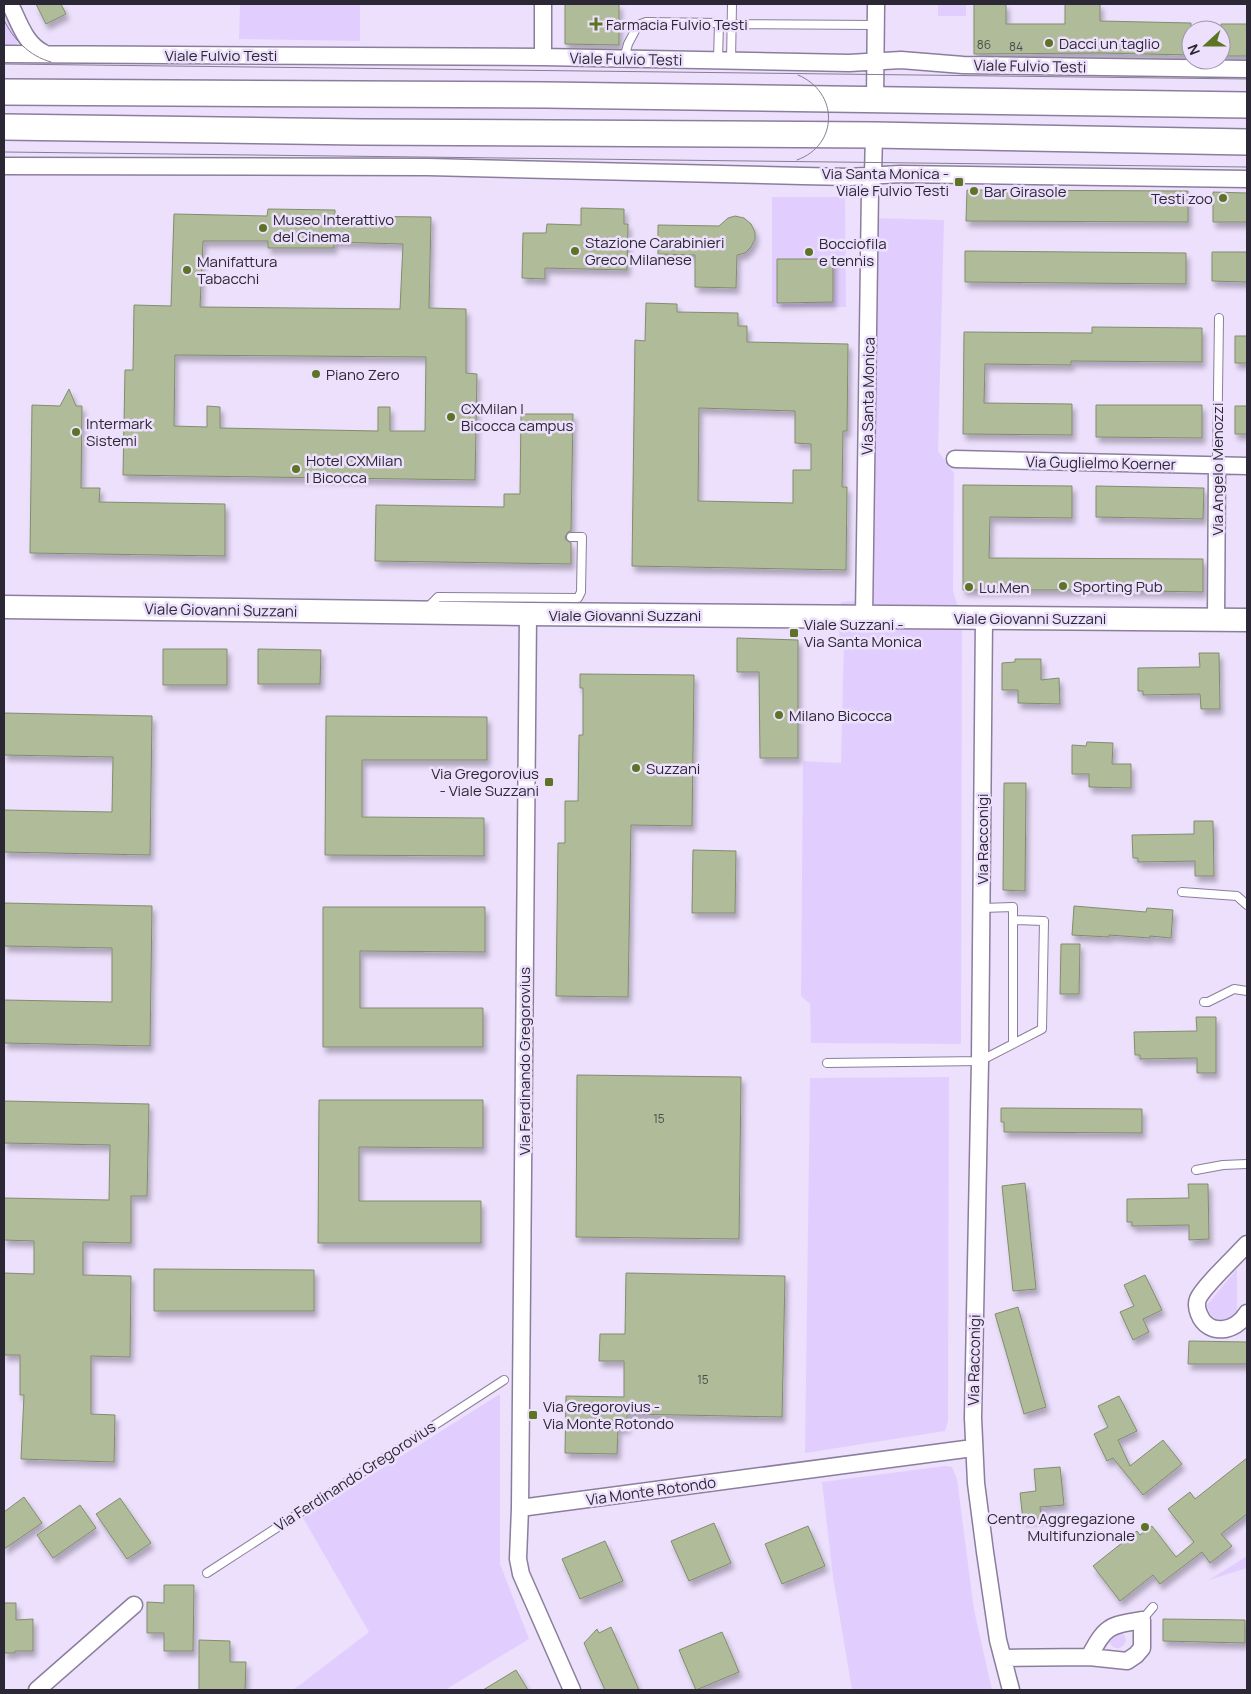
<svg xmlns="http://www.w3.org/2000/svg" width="1251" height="1694" viewBox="0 0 1251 1694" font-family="Manrope,sans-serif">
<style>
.green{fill:#e2cefe}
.building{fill:#afbb99;stroke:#818d6c;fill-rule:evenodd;filter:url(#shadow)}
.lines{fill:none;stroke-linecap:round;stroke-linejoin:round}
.lane-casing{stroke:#8b7e9d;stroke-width:10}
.street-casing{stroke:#8b7e9d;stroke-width:19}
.secondary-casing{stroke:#8b7e9d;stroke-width:25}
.primary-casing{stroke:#8b7e9d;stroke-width:28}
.lane{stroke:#fff;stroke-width:8}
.street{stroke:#fff;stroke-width:16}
.secondary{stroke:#fff;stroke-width:22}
.primary{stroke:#fff;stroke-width:25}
.tram{stroke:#867e92;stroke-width:1}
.poi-dot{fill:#5d7425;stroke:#ece0fc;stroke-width:2}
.labels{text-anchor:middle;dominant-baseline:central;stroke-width:5;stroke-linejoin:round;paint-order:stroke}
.number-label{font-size:12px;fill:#4d4c4d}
.poi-label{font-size:15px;fill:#2c2734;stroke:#ece0fc;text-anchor:start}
.street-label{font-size:15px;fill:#2c2734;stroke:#ece0fc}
</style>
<defs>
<filter id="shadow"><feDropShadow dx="3" dy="5.5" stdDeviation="2.5" flood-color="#0004"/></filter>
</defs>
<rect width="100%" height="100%" fill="#ece0fc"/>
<!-- green -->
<path class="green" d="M 4,4 L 19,36 L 16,48 L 4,49 Z
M 240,4 L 360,4 L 360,41 L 239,39 Z
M 938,4 L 966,4 L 966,16 L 938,16 Z
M 772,197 L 845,197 L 846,307 L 772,307 Z
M 873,218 L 944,220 L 938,451 L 954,473 L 953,591 L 962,620 L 961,1044 L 811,1043 L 810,1004 L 801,996 L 803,761 L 841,763 L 844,638 L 839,637 L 841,602 L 855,601 Z
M 949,1077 L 948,1421 L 945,1431 L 805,1453 L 810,1078 Z
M 1237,1269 L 1237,1311 L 1231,1319 L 1224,1324 C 1213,1321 1210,1316 1207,1305 Z
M 500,1394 L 500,1564 L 529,1639 L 445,1690 L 293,1690 L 369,1632 L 303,1518 Z
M 945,1466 L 952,1467 L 957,1479 L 974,1610 L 992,1690 L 852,1690 L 833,1577 L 822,1482 Z
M 1247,1556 L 1247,1568 L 1209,1580 Z
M 1119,1631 C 1137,1640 1114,1659 1109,1640 Z"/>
<!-- building -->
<path class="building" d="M 36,4 L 61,4 L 66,14 L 46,24 Z
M 565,4 L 619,4 L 619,45 L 565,44 Z
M 974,4 L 1006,4 L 1006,24 L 1065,24 L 1065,4 L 1100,4 L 1100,21 L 1191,23 L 1191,55 L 1100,53 L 974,54 Z
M 1221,24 L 1247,24 L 1247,56 L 1221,56 Z
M 967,190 L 1188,191 L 1188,222 L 966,221 Z
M 1213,192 L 1247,193 L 1247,222 L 1213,222 Z
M 581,208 L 624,209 L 624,224 L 628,224 L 627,270 L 545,268 L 545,279 L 522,278 L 523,233 L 546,233 L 547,224 L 581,225 Z
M 268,209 L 335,210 L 335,216 L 431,217 L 429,308 L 466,309 L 466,373 L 477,374 L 475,480 L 123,475 L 125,370 L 133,370 L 134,305 L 171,306 L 174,214 L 267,216 ZM 203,241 L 268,241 L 268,248 L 334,248 L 334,242 L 403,244 L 400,309 L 200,307 ZM 175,355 L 426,357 L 425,431 L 390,431 L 390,407 L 378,407 L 378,431 L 220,428 L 220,407 L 207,406 L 207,427 L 174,426 Z
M 735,216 L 744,218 L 751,224 L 755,232 L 755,239 L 751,247 L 745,253 L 737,255 L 736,288 L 695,287 L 695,255 L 658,254 L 658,225 L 719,226 L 728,218 Z
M 965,251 L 1186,253 L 1186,284 L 965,282 Z
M 1212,252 L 1247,252 L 1247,282 L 1212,281 Z
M 777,259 L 833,259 L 833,302 L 777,303 Z
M 646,303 L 677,304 L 677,312 L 738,313 L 738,326 L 747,326 L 747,342 L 848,344 L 847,431 L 843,431 L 842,487 L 847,487 L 846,570 L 632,566 L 635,340 L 645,341 ZM 699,408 L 795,411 L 795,443 L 811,444 L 811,470 L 793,470 L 793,503 L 698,501 Z
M 1092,327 L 1202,328 L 1202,362 L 1071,361 L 1071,365 L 985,364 L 984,403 L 1072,404 L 1072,435 L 963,434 L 964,332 L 1092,333 Z
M 1235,336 L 1247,336 L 1247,363 L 1235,363 Z
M 69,389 L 76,406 L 82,406 L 81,488 L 100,488 L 99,502 L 225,504 L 225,556 L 30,553 L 32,405 L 60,406 Z
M 1096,405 L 1202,405 L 1202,438 L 1096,437 Z
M 1235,406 L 1247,406 L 1247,434 L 1235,434 Z
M 521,414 L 573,414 L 571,531 L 568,532 L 565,537 L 566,540 L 571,543 L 571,564 L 375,561 L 376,505 L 504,507 L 504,494 L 520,494 Z
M 963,485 L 1072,486 L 1072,518 L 990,517 L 989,558 L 1203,559 L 1203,592 L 1091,590 L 963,590 Z
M 1096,486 L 1204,488 L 1203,519 L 1096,517 Z
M 737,638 L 798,640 L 798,758 L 760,758 L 759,672 L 737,672 Z
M 163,649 L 227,649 L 227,685 L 163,685 Z
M 258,649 L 321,650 L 320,684 L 258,684 Z
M 1199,653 L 1219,653 L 1220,709 L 1201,709 L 1200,694 L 1143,695 L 1143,691 L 1138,691 L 1138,668 L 1200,667 Z
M 1015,659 L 1041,659 L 1041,680 L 1059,678 L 1060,704 L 1018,703 L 1018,690 L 1002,690 L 1002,663 L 1015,662 Z
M 580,674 L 694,675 L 692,826 L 631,825 L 628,997 L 556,996 L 558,843 L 565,843 L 565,801 L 578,801 L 579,735 L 583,735 L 583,688 L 580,688 Z
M 4,713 L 152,716 L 150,855 L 4,852 L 4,810 L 112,812 L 113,757 L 4,755 Z
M 326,716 L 487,717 L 487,760 L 362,760 L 362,817 L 484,818 L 484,856 L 325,855 Z
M 1087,742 L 1113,743 L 1112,764 L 1131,764 L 1131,788 L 1089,787 L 1089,774 L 1072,774 L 1072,745 L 1086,746 Z
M 1004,783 L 1026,783 L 1025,891 L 1003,890 Z
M 1194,821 L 1213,821 L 1214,876 L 1195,876 L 1195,861 L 1138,862 L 1138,858 L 1133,858 L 1132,835 L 1194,834 Z
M 693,850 L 736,851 L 735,913 L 692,913 Z
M 4,903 L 152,906 L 150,1046 L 4,1043 L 4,1000 L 112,1002 L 112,948 L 4,946 Z
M 1074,906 L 1146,912 L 1147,908 L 1173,910 L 1171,938 L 1150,936 L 1150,938 L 1109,935 L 1109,937 L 1072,935 Z
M 323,907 L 485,907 L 485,952 L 360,951 L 360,1008 L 483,1008 L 483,1047 L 323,1047 Z
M 1061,944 L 1080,944 L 1079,994 L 1060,994 Z
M 1196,1017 L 1216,1017 L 1216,1073 L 1197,1073 L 1197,1058 L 1140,1059 L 1140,1055 L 1135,1055 L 1134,1032 L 1197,1031 Z
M 577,1075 L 741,1077 L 739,1239 L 576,1237 Z
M 319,1100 L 483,1100 L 483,1148 L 359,1147 L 359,1201 L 481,1201 L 481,1243 L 318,1243 Z
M 4,1101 L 149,1104 L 147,1196 L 131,1196 L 131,1243 L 83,1242 L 83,1275 L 131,1276 L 130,1357 L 91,1356 L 91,1414 L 115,1415 L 114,1462 L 21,1459 L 24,1395 L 20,1395 L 20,1355 L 4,1355 L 4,1273 L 34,1274 L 34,1241 L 4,1240 L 4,1198 L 109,1200 L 110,1145 L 4,1143 Z
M 1001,1108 L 1142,1109 L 1142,1133 L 1004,1132 L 1004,1122 L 1001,1122 Z
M 1025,1183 L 1036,1289 L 1013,1291 L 1002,1186 Z
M 1188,1184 L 1208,1184 L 1209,1239 L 1189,1240 L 1189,1225 L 1132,1226 L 1132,1222 L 1127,1222 L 1127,1199 L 1189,1198 Z
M 154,1269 L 314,1270 L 314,1311 L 154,1311 Z
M 626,1273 L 785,1276 L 782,1417 L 627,1414 L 627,1428 L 618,1428 L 617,1454 L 565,1453 L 566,1396 L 624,1397 L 624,1361 L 599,1361 L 600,1334 L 625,1334 Z
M 1145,1275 L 1162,1310 L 1143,1319 L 1149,1332 L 1133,1340 L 1120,1312 L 1134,1306 L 1124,1285 Z
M 1018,1307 L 1046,1407 L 1024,1414 L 995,1314 Z
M 1189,1341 L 1247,1342 L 1247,1364 L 1188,1364 Z
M 1119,1396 L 1137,1431 L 1118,1440 L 1130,1466 L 1163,1440 L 1182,1464 L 1143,1495 L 1113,1458 L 1107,1461 L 1094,1434 L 1108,1427 L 1098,1406 Z
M 1247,1458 L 1247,1514 L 1221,1534 L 1232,1546 L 1210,1563 L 1202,1552 L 1160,1584 L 1153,1575 L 1120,1601 L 1093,1566 L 1137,1531 L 1140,1535 L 1152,1526 L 1176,1557 L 1194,1542 L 1168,1509 L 1190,1492 L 1195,1499 Z
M 1060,1467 L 1064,1505 L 1040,1507 L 1041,1518 L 1023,1520 L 1020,1493 L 1036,1491 L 1034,1469 Z
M 24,1497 L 42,1523 L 4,1549 L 4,1512 Z
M 120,1498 L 151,1543 L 127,1559 L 96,1514 Z
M 80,1505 L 96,1528 L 53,1558 L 37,1535 Z
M 714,1523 L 731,1563 L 689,1581 L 671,1541 Z
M 808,1526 L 825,1566 L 782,1584 L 765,1544 Z
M 605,1541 L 623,1581 L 580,1599 L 562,1559 Z
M 164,1585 L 194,1585 L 193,1651 L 164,1651 L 164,1633 L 147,1633 L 147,1602 L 164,1603 Z
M 4,1603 L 16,1603 L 16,1620 L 33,1619 L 33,1651 L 15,1651 L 15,1653 L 4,1653 Z
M 1163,1619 L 1245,1620 L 1245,1643 L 1163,1641 Z
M 611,1627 L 639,1690 L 605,1690 L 584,1643 L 597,1629 L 599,1633 Z
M 722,1632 L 739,1672 L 696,1690 L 679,1650 Z
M 199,1640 L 230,1641 L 230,1662 L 246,1662 L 245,1690 L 199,1690 Z
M 516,1670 L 528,1690 L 483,1690 Z"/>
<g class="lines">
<defs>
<path id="lane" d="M 732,24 L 875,25
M 624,59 L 628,44 L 638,25 L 646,22 L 719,23 L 718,60
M 731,61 L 732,4
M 1217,465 L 1219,318
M 427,608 L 438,597 L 578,598 L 581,592 L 582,537 L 571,537
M 1182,892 L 1237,896 L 1247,905
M 982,908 L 1013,907 L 1013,1044
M 1204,1002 L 1208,1002 L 1234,989 L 1247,991
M 827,1063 L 980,1061 L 1042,1029 L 1044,921 L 1014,920
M 1196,1170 L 1223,1165 L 1247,1164
M 207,1573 L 504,1380
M 1142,1620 L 1153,1607"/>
<path id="street" d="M 10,4 C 19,22 25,44 44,53
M 4,54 L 543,57 L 849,63 L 901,60 L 963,65 L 1247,69
M 543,57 L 543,4
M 875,100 L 876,4
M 4,166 L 428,167 L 803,176 L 849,177 L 900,174 L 1247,179
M 955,459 L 1247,466
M 528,614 L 520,1508 L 518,1559 L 521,1574 L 572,1690
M 864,617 L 870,189 L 873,175 L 874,135
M 984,618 L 980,1061 L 973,1418 L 976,1483 L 985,1552 L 998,1640 L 1011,1690
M 1216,620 L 1217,465
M 1247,1244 C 1237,1255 1202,1288 1198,1299 C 1196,1304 1197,1309 1199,1314 C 1208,1337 1236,1332 1247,1313
M 520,1508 L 973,1448
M 1003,1658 L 1089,1657 L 1127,1661 L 1136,1655 L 1142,1648 L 1142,1620 C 1107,1626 1106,1626 1089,1657
M 37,1690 L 134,1605"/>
<path id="secondary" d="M 4,607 L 528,614 L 1247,620"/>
<path id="primary" d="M 4,92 L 546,95 L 1247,105
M 4,127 L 361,132 L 874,135 L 1247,142"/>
</defs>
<!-- lane casing -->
<use href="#lane" class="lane-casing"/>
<!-- street casing -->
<use href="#street" class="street-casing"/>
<!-- secondary casing -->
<use href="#secondary" class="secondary-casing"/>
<!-- primary casing -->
<use href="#primary" class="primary-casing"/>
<!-- lane -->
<use href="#lane" class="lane"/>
<!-- street -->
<use href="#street" class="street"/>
<!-- secondary -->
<use href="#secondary" class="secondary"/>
<!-- primary -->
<use href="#primary" class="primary"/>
<!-- tram -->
<path class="tram" d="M 4,20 C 13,39 29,56 51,62
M 4,64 L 1247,79
M 4,152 L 1247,167
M 797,160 C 839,145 839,92 798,75"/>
</g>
<!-- markers -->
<g class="poi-dot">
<path d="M593.5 16.5h5v5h5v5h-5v5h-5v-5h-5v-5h5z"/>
<circle cx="1049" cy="43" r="5"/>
<rect x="954" y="177" width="10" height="10" rx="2.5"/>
<circle cx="974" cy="191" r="5"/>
<circle cx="1223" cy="198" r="5"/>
<circle cx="263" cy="228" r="5"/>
<circle cx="575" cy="251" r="5"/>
<circle cx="809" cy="252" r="5"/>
<circle cx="187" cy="270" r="5"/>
<circle cx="316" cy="374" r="5"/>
<circle cx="451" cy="417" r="5"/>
<circle cx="76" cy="432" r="5"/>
<circle cx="296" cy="469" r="5"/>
<circle cx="1063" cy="586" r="5"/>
<circle cx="969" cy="587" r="5"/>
<rect x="789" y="628" width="10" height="10" rx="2.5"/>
<circle cx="779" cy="715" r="5"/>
<circle cx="636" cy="768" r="5"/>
<rect x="544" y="777" width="10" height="10" rx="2.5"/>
<rect x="528" y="1410" width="10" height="10" rx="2.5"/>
<circle cx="1145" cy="1527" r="5"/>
</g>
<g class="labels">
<!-- number labels -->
<g class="number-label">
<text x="984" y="44">86</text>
<text x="1016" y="46">84</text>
<text x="659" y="1118">15</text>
<text x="703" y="1379">15</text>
</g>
<!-- poi labels -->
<g class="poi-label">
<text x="606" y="24">Farmacia Fulvio Testi</text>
<text x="1059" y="43">Dacci un taglio</text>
<text x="949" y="173" text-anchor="end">Via Santa Monica -<tspan x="949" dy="17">Viale Fulvio Testi</tspan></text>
<text x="984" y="191">Bar Girasole</text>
<text x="1213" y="198" text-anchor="end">Testi zoo</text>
<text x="273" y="219">Museo Interattivo<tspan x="273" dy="17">del Cinema</tspan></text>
<text x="585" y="242">Stazione Carabinieri<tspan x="585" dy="17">Greco Milanese</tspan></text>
<text x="819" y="243">Bocciofila<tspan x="819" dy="17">e tennis</tspan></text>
<text x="197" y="261">Manifattura<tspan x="197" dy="17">Tabacchi</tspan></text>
<text x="326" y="374">Piano Zero</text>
<text x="461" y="408">CXMilan I<tspan x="461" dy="17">Bicocca campus</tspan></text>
<text x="86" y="423">Intermark<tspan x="86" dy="17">Sistemi</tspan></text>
<text x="306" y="460">Hotel CXMilan<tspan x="306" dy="17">I Bicocca</tspan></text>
<text x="1073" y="586">Sporting Pub</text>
<text x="979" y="587">Lu.Men</text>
<text x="804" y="624">Viale Suzzani -<tspan x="804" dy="17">Via Santa Monica</tspan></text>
<text x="789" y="715">Milano Bicocca</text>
<text x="646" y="768">Suzzani</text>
<text x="539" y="773" text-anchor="end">Via Gregorovius<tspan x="539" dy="17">- Viale Suzzani</tspan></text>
<text x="543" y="1406">Via Gregorovius -<tspan x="543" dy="17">Via Monte Rotondo</tspan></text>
<text x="1135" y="1518" text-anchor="end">Centro Aggregazione<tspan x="1135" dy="17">Multifunzionale</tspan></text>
</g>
<!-- street labels -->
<g class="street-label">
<text x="221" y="55">Viale Fulvio Testi</text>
<text transform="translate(626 59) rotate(1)">Viale Fulvio Testi</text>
<text transform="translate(1030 66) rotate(1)">Viale Fulvio Testi</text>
<text transform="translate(868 396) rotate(-89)">Via Santa Monica</text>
<text transform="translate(1101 463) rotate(1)">Via Guglielmo Koerner</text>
<text transform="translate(1217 469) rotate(-90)">Via Angelo Menozzi</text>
<text transform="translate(221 610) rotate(1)">Viale Giovanni Suzzani</text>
<text x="625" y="615">Viale Giovanni Suzzani</text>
<text x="1030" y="618">Viale Giovanni Suzzani</text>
<text transform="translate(982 839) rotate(-90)">Via Racconigi</text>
<text transform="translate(524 1061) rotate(-90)">Via Ferdinando Gregorovius</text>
<text transform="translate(974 1360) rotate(-89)">Via Racconigi</text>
<text transform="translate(355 1476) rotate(-33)">Via Ferdinando Gregorovius</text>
<text transform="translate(651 1491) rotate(-8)">Via Monte Rotondo</text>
</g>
</g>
<!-- border -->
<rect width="1251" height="1694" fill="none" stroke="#2c2734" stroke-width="10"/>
<!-- north arrow -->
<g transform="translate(1206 45) rotate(249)"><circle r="24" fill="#ece0fc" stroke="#9f96ac"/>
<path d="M0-4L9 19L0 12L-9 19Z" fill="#5d7425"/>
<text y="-8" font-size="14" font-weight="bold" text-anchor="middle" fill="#2c2734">N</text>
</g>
</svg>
